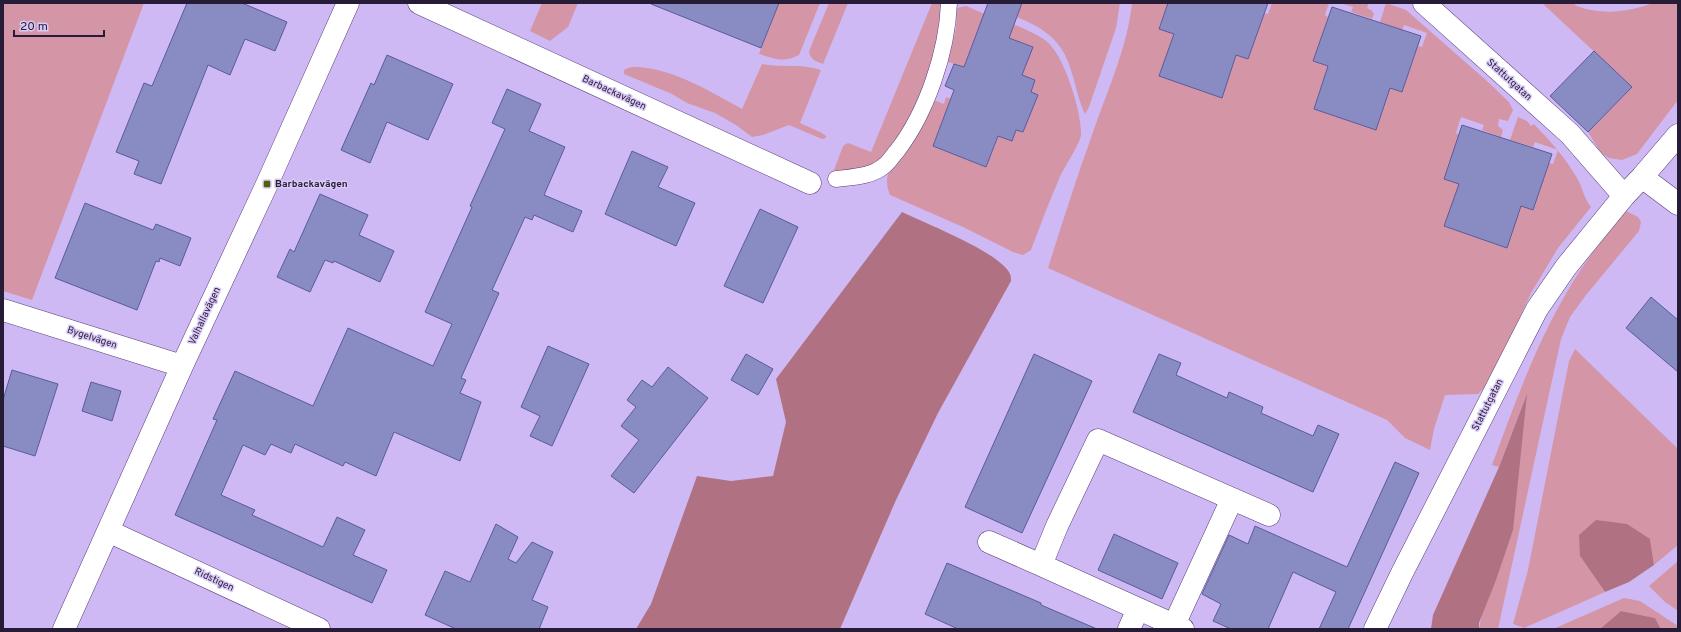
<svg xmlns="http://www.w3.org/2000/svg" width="1681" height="632" viewBox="0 0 1681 632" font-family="Overpass,sans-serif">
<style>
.green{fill:#d495a6}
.forest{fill:#b07283}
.building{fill:#898cc2;stroke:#5a5a9d}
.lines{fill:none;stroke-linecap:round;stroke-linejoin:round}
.lane-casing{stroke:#583d7c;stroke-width:17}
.street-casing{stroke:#583d7c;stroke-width:23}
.lane{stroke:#fff;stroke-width:16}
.street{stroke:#fff;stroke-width:22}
.poi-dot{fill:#50620a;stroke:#dacaf6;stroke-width:1.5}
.labels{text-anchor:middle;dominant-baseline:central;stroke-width:3;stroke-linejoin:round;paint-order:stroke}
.street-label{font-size:10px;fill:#271c38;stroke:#dacaf6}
.poi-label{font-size:10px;font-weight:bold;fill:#271c38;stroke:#dacaf6;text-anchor:start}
</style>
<rect width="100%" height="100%" fill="#cfb9f4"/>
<!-- green -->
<path class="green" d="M 3,3 L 144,3 L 32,300 L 3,291 Z
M 542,3 L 578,3 L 568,27 L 550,41 L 530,31 Z
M 779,3 L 820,3 L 799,55 C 783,63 776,59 759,54 Z
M 829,3 L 848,3 L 823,64 C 816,61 810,60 809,51 Z
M 932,3 L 942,3 L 933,64 L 914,112 L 901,136 L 878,163 L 870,167 L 841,173 L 834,170 L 843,146 L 848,143 L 871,152 Z
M 1021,3 L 1120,3 L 1116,28 L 1089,107 L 1085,114 C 1078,100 1076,85 1071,70 C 1060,31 1029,21 995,9 Z
M 1132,3 L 1168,3 L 1159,28 L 1174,34 L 1160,76 L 1222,97 L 1236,55 L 1248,59 L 1264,13 L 1268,14 L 1272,3 L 1329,3 L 1325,15 L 1328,17 L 1313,61 L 1328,66 L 1314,109 L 1376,130 L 1390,88 L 1402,92 L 1418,46 L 1422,47 L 1427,33 L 1404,25 L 1402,30 L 1380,22 L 1386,3 L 1406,10 L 1488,82 L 1509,102 L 1513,110 L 1508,121 L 1499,119 L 1498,126 L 1503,130 L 1501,137 L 1482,130 L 1484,125 L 1461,117 L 1456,133 L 1459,135 L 1444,179 L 1459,184 L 1445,226 L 1507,248 L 1521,205 L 1533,209 L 1549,163 L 1553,164 L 1558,150 L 1535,142 L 1533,147 L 1510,140 L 1518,117 L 1527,121 L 1531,126 L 1534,124 C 1551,142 1565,157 1577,178 C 1583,188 1584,199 1591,207 L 1558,248 L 1531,293 L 1491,381 L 1478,394 L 1445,395 L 1434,429 L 1430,450 L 1405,438 L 1387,420 L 1048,268 C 1062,224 1076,179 1092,135 C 1107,91 1127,49 1132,3 Z
M 1340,3 L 1369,3 L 1367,8 L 1371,10 L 1374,14 L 1372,19 L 1351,12 L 1353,7 Z
M 1542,3 L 1575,3 L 1575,5 C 1600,16 1629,12 1653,3 C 1660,1 1671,3 1678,3 L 1678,100 L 1637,154 L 1622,160 L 1609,158 L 1601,153 L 1588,132 L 1632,87 Z
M 966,6 C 992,18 1021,24 1045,40 C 1064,53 1082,113 1081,135 C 1080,144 1063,169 1059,179 C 1049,202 1040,226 1031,250 L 1023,255 L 1013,252 L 963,227 L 890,195 C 886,185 886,178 890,168 L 933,100 L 944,104 L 946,97 L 951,99 L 933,146 L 986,167 L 998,136 L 1012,141 L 1016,130 L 1023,132 L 1037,95 L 1031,92 L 1035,80 L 1022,75 L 1033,47 L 979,27 L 964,67 L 948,62 L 956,28 L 957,8 Z
M 762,64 C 782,68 801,63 821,70 L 800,123 L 822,133 L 826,136 L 826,138 L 822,139 L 789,125 L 763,135 L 752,137 L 736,125 L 715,113 L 687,103 L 672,94 L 624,74 L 624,70 C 631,65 639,67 647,68 C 683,74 711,92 742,109 Z
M 1626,211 L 1638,217 L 1641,222 L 1639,231 L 1586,295 L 1570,317 L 1561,339 L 1498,629 L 1479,629 L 1526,396 L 1499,467 L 1492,465 C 1514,406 1535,346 1567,292 C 1583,263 1605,237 1626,211 Z
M 1575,349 L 1678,449 L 1678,545 L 1654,565 L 1650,539 L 1580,556 L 1605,592 L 1524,628 L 1513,624 L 1528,570 L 1569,361 Z
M 1678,561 L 1678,611 L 1665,602 L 1649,586 Z
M 1624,598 L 1640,601 L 1678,626 L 1678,629 L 1661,629 L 1655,618 L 1621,611 L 1600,629 L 1553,629 Z"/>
<!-- forest -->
<path class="forest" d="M 902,212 C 927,224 996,251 1009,272 C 1011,275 1011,278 1011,281 L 938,413 L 896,500 L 840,629 L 636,629 L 651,604 L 697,476 L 731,481 L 773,476 L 786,422 L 776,379 Z
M 1527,394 L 1513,530 L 1496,580 L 1479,623 L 1479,629 L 1431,629 L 1433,615 L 1499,467 Z
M 1596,520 L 1627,524 L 1650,539 L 1654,565 L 1629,582 L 1605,592 L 1580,556 L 1579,535 Z
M 1621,611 L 1655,618 L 1661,629 L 1600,629 Z"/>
<!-- building -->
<path class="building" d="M 187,3 L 242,3 L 287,22 L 275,51 L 245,39 L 230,75 L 208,65 L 161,184 L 134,174 L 139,161 L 116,152 L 144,83 L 152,86 Z
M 651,3 L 779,3 L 761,48 L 651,4 Z
M 988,3 L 1022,3 L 1009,38 L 1033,47 L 1022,75 L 1035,80 L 1031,92 L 1038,95 L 1023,132 L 1016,130 L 1012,141 L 998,136 L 986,167 L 933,146 L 954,90 L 945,86 L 954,64 L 964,67 Z
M 1168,3 L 1268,3 L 1248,59 L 1236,55 L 1222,98 L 1159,76 L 1174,34 L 1159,29 Z
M 1332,7 L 1421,36 L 1402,92 L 1390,88 L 1376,130 L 1314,109 L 1328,66 L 1313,61 Z
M 1594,51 L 1632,87 L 1588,132 L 1550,96 Z
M 387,55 L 453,84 L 428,140 L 387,122 L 370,163 L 341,150 L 371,83 L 374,85 Z
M 507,89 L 541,104 L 529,131 L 565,147 L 544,195 L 582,211 L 573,232 L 534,215 L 532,220 L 525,217 L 492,290 L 499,293 L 461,378 L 466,380 L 460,393 L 481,402 L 460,461 L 394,432 L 376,476 L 345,462 L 343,466 L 295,444 L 291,453 L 271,444 L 265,455 L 243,445 L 221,495 L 255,510 L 252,515 L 323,547 L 337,517 L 365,530 L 353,555 L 387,570 L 372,603 L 175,515 L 217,420 L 213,419 L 235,371 L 313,406 L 348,328 L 433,366 L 452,324 L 425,312 L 472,207 L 470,206 L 505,129 L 492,123 Z
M 1462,125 L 1552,154 L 1533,210 L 1521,206 L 1507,248 L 1444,226 L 1459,184 L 1444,179 Z
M 632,151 L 668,167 L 658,187 L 695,203 L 676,246 L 605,214 Z
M 320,194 L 368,215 L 359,235 L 394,251 L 380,282 L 334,261 L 333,263 L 325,260 L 310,292 L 277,277 L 290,249 L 294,252 Z
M 85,203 L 153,230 L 156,224 L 191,238 L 180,266 L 160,258 L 159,262 L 156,261 L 137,310 L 55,278 Z
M 760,209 L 798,227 L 763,303 L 724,286 Z
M 1651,297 L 1678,320 L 1678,372 L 1626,328 Z
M 548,346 L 589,364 L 552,446 L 530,436 L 540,416 L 521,407 Z
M 746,354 L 773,369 L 758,395 L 731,380 Z
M 1034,354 L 1092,381 L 1022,533 L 965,507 Z
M 1159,354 L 1181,363 L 1176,375 L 1227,398 L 1229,392 L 1263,407 L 1261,413 L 1313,436 L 1318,425 L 1339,434 L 1313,492 L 1133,412 Z
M 668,367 L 708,398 L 634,493 L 611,476 L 639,440 L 621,426 L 636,407 L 627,400 L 642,380 L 652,387 Z
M 12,370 L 58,384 L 35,456 L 3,446 L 3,400 Z
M 91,382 L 121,391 L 112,421 L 82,411 Z
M 1395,462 L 1419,473 L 1348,629 L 1319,629 L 1336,592 L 1293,572 L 1268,629 L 1231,629 L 1213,621 L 1221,604 L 1202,594 L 1229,535 L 1248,544 L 1255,526 L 1347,567 Z
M 496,524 L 518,537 L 508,559 L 516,563 L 532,542 L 553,552 L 532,600 L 548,607 L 539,629 L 456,629 L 425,615 L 445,571 L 470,582 Z
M 1114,534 L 1178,563 L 1162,599 L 1098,570 Z
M 947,563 L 1041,603 L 1041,605 L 1097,629 L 958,629 L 925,614 Z"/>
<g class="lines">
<defs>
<path id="lane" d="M 836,179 C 852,177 872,177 885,165 C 890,161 893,155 897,151 C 927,112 947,52 949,3"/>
<path id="street" d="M 419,3 L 810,183
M 1424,3 L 1570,134 L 1624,196
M 1642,177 L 1678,204
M 3,310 L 182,366
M 108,531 L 319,629
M 989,542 L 1041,565
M 1174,625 L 1232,499
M 64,629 L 182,366 L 267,184 L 348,3
M 1129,629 L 1138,609
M 1183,629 L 1041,565 L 1057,526 L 1098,440 L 1269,515
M 1375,629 L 1402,573 L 1537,309 L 1566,267 L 1624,196 L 1642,177 L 1678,135"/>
</defs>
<!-- lane casing -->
<use href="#lane" class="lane-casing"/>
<!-- street casing -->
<use href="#street" class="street-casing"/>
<!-- lane -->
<use href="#lane" class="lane"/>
<!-- street -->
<use href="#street" class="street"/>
</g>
<!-- markers -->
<rect class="poi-dot" x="263" y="180" width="8" height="8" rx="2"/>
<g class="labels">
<!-- street labels -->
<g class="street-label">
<text transform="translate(1509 80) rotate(42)">Stattutgatan</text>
<text transform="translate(614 93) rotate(25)">Barbackavägen</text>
<text transform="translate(205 316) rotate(-65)">Valhallavägen</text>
<text transform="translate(92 338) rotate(18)">Bygelvägen</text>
<text transform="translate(1488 405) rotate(-63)">Stattutgatan</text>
<text transform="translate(214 580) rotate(25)">Ridstigen</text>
</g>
<!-- poi labels -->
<g class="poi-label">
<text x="275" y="184">Barbackavägen</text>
</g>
</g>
<!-- border -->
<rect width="1681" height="632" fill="none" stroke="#271c38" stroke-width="8"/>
<!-- scale -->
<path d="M14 30v6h90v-6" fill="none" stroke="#271c38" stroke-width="2"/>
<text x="20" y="30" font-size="12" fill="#271c38" stroke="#dacaf6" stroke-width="3" paint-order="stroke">20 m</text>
</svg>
